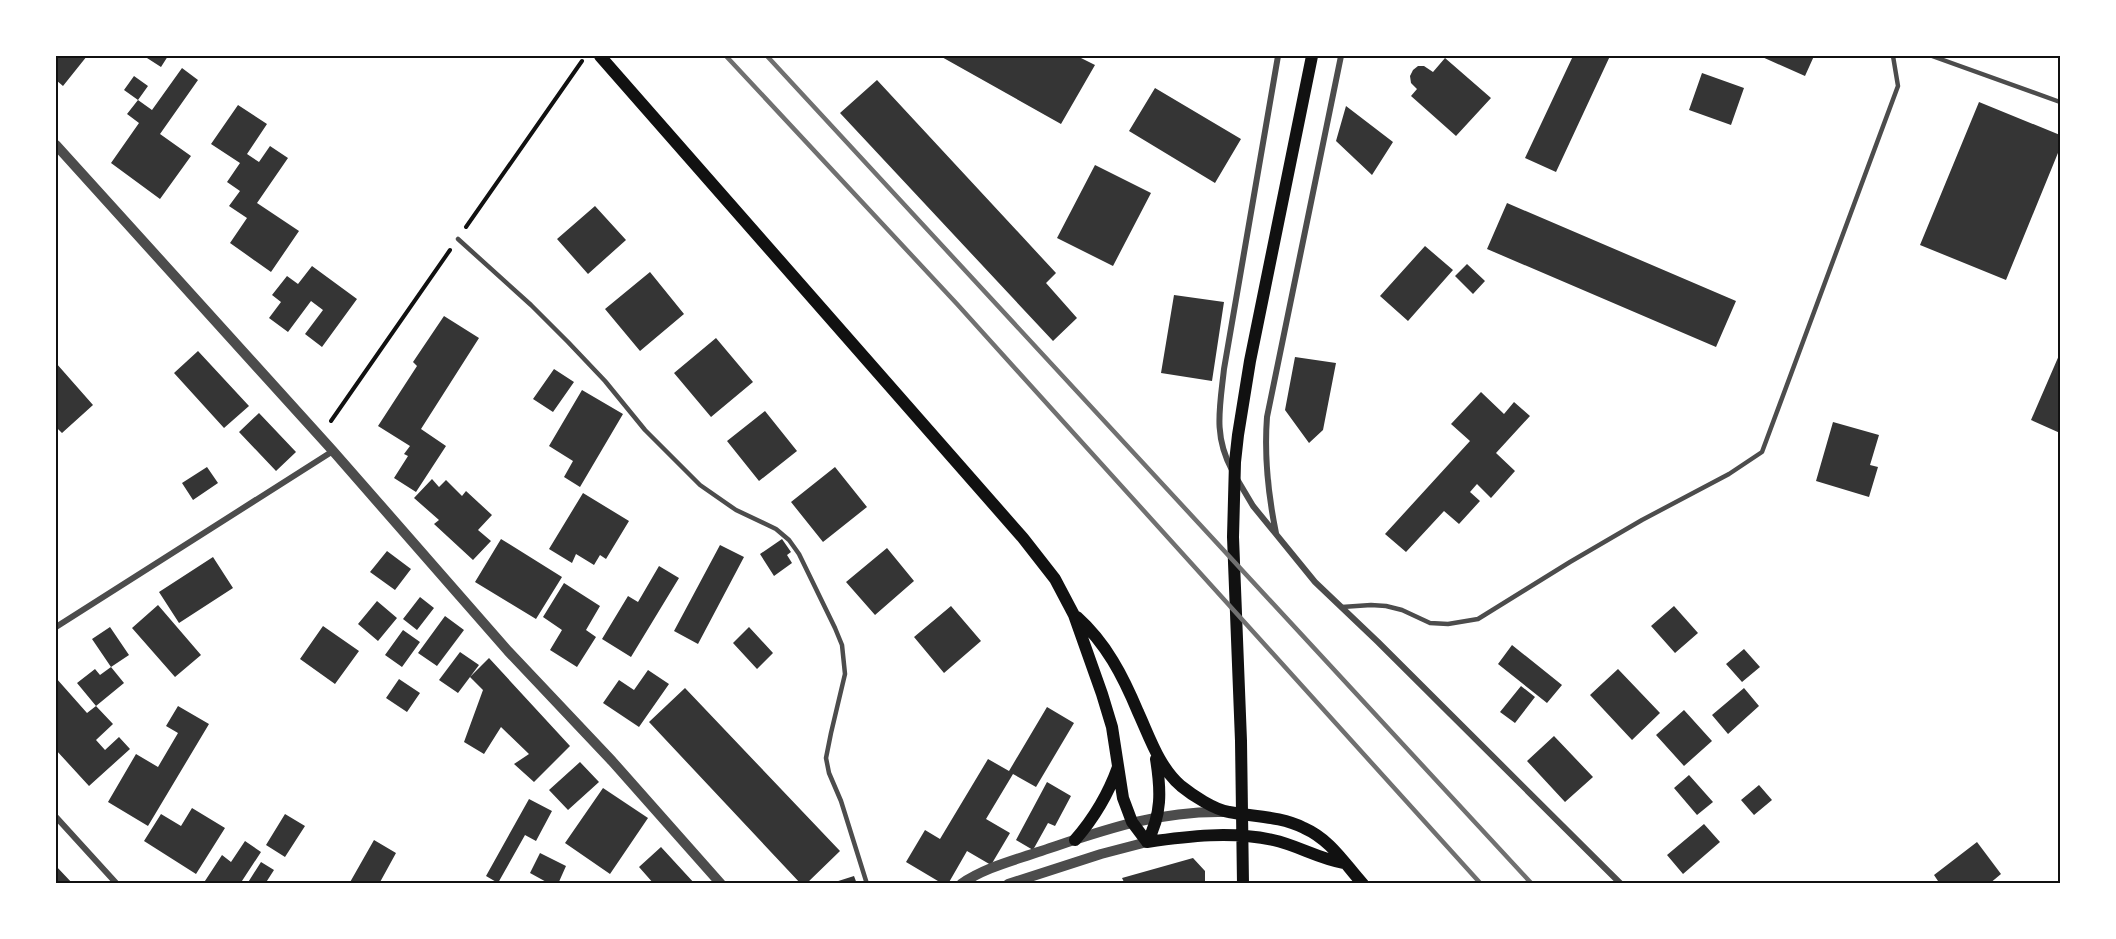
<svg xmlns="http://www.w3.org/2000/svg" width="2116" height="939" viewBox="0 0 2116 939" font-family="'Work Sans',sans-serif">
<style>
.building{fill:#353535}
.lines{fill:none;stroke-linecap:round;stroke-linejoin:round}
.path{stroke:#111;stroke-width:4}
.service{stroke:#4c4c4c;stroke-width:4.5}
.minor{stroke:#4c4c4c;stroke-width:6}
.tertiary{stroke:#4c4c4c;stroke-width:10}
.secondary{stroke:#111;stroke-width:12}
.rail{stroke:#707070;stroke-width:4.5}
.neatline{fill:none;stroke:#111;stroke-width:2}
</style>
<rect width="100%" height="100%" fill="#fff"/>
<!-- building -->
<path class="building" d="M 56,56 L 87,56 L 63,86 L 56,80 Z
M 148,56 L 168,56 L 161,67 L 147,58 Z
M 940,56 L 1077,56 L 1095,65 L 1061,124 Z
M 1573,56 L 1610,56 L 1556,172 L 1525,158 Z
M 1760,56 L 1814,56 L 1805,76 Z
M 1445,58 L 1491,98 L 1456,136 L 1411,96 L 1417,89 L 1411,83 L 1410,76 L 1413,70 L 1418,66 L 1424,66 L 1433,72 Z
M 182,68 L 198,80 L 160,134 L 191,156 L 160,199 L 111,163 L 139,123 L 127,114 L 138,100 L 124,90 L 134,76 L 148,86 L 138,100 L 152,110 Z
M 1702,73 L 1744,88 L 1731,125 L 1689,110 Z
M 877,80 L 1056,273 L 1046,283 L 1077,318 L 1053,341 L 840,113 Z
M 1155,88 L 1241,139 L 1215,183 L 1129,131 Z
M 1979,102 L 2060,135 L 2060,148 L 2006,280 L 1920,245 Z
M 238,105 L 267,124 L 247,154 L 259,162 L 270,146 L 288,158 L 257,203 L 299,231 L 271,272 L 230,243 L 247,218 L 229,206 L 240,191 L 227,182 L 240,163 L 211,144 Z
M 1346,106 L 1393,142 L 1372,175 L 1336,141 Z
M 1095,165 L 1151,193 L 1113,266 L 1057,238 Z
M 1507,203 L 1736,301 L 1716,347 L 1487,249 Z
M 595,206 L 626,240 L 588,274 L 557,239 Z
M 1425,246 L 1453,270 L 1408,321 L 1380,296 Z
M 1467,264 L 1485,281 L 1473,294 L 1455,276 Z
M 312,266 L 357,299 L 322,347 L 305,334 L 323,310 L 311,301 L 288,332 L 269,318 L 281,302 L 272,295 L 287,276 L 298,284 Z
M 650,272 L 684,314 L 640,351 L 605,309 Z
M 1174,295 L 1224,302 L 1212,381 L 1161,373 Z
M 444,316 L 479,338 L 421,429 L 446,446 L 416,492 L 394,478 L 408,456 L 404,454 L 410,446 L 378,426 L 417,366 L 413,362 Z
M 716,338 L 753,382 L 711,417 L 674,373 Z
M 198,351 L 249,406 L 224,428 L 174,373 Z
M 2060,353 L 2060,433 L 2031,420 Z
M 1295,357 L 1336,363 L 1323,430 L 1309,443 L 1285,410 Z
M 56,363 L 93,405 L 62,433 L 56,427 Z
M 554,369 L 574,382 L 553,412 L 533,399 Z
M 582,390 L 623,414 L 580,487 L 564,477 L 573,461 L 549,446 Z
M 1481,392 L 1504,414 L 1514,402 L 1530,416 L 1496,453 L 1515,471 L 1491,498 L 1477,484 L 1470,492 L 1480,501 L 1459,524 L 1444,511 L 1406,552 L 1385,534 L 1470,441 L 1451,424 Z
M 765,411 L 797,451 L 759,481 L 727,441 Z
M 259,413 L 296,452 L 276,471 L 239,432 Z
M 1833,422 L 1879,435 L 1870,465 L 1878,467 L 1869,497 L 1816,481 Z
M 207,467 L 218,483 L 193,500 L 182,483 Z
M 835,467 L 867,507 L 823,542 L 791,502 Z
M 432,479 L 439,487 L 446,480 L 462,496 L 466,491 L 492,515 L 478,530 L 491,541 L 473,560 L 434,524 L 439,520 L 414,498 Z
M 583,493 L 629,521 L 606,559 L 600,555 L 594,565 L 576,554 L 572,563 L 549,549 Z
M 501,539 L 562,577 L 536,619 L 475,582 Z
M 782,539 L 791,552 L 787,555 L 792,563 L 774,576 L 760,554 Z
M 720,545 L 744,557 L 698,644 L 674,631 Z
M 887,548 L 914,581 L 875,615 L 846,582 Z
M 387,551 L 411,569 L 395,590 L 370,572 Z
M 213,557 L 233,588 L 179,623 L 159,592 Z
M 659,566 L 679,578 L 631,657 L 602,639 L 628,596 L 638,602 Z
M 564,583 L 600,606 L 586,630 L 596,637 L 577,667 L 550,650 L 562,630 L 543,617 Z
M 420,597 L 434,608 L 417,630 L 403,619 Z
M 377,601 L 397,618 L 378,641 L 358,624 Z
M 158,605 L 201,655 L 175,677 L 132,628 Z
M 951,606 L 981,641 L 944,673 L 914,637 Z
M 1674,606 L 1698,633 L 1675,653 L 1651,626 Z
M 445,616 L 464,630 L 437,666 L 418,653 Z
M 323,626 L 359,651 L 335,684 L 300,659 Z
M 110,627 L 129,655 L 111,667 L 124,683 L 96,706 L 77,683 L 95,669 L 100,675 L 111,667 L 92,639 Z
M 749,627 L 773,653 L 757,669 L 733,643 Z
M 403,630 L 420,642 L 402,667 L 385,655 Z
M 1512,645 L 1562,685 L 1547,703 L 1498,664 Z
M 1744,649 L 1760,667 L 1742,682 L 1726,664 Z
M 460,652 L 479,665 L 470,677 L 489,658 L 570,746 L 534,782 L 514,764 L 529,754 L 501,727 L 484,754 L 464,742 L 483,690 L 470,677 L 458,693 L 439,680 Z
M 1618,669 L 1660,713 L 1632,740 L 1590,695 Z
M 648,670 L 669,684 L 639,727 L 603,703 L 619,680 L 634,690 Z
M 56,678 L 87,713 L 96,706 L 113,724 L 96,740 L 105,750 L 119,737 L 130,749 L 89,786 L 56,750 Z
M 399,679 L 420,693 L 407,712 L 386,698 Z
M 1521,686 L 1535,697 L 1515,723 L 1500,712 Z
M 685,688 L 840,851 L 806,884 L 801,884 L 649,722 Z
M 1744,688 L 1759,706 L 1728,734 L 1712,715 Z
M 178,706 L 209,724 L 148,826 L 108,802 L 136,754 L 158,767 L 178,733 L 166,726 Z
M 1047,707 L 1074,723 L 1036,787 L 1013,774 L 986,819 L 1010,833 L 991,865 L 967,851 L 948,884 L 943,884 L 906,862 L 925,830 L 940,839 L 988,759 L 1009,771 Z
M 1684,710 L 1712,741 L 1684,766 L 1656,735 Z
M 1554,736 L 1593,777 L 1565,802 L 1527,761 Z
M 580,762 L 599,782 L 568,810 L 549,790 Z
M 1689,775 L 1713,802 L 1697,815 L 1674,788 Z
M 1047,782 L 1071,796 L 1055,826 L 1048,823 L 1033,850 L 1016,840 Z
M 1759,785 L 1772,800 L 1754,815 L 1741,800 Z
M 603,788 L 648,818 L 610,874 L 565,843 Z
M 529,799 L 552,811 L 536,841 L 525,835 L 498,883 L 486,876 Z
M 192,808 L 225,828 L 196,874 L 144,841 L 161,814 L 181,826 Z
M 285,814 L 305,826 L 285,857 L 266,845 Z
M 1704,824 L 1720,842 L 1683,874 L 1667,855 Z
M 374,840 L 396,853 L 379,884 L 349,884 Z
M 245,841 L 261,852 L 240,884 L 203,884 L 222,855 L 231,862 Z
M 1977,842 L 2001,874 L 1989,884 L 1940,884 L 1934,875 Z
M 661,847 L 695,884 L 654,884 L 639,867 Z
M 540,853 L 566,866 L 558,884 L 550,884 L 530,873 Z
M 1193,858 L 1205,871 L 1205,884 L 1125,884 L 1122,878 Z
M 261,862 L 274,870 L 265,884 L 247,884 Z
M 56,866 L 73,884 L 56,884 Z
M 854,876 L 857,884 L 832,884 L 832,883 Z"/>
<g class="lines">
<!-- path -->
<path class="path" d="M 466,227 L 582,61
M 331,421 L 450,250"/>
<!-- service -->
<path class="service" d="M 1932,56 L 2060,102
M 458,239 L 531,305 L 568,342 L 605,381 L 645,430 L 700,485 L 736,510 L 776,529 L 789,540 L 799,554 L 835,628 L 842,645 L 845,674 L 831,733 L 826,758 L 829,773 L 841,801 L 867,884
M 1342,607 L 1371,605 L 1386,606 L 1402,610 L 1430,623 L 1448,624 L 1478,619 L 1570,562 L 1642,520 L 1729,474 L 1762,452 L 1898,86 L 1893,56"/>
<!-- minor -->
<path class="minor" d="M 1232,470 C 1213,435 1220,407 1224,369 L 1278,56
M 1237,479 L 1253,506 L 1315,582 L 1378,642 L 1621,884
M 1276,533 C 1268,494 1264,457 1267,417 L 1341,56
M 56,627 L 333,451
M 56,817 L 117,884"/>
<!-- tertiary -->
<path class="tertiary" d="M 56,145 L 333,451 L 508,651 L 612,761 L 721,884
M 961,884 C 984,868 1012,861 1038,852 C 1102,831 1155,811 1223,812
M 1008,884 L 1101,854 L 1147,842"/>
<!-- secondary -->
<path class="secondary" d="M 600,56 L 1023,538 L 1055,579 L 1074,615 L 1102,694 L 1112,727 L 1123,798 L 1132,822 L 1147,842
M 1077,617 C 1106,643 1123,676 1138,712 C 1150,738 1159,767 1181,786 C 1192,795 1215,810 1229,812 C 1255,817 1280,816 1304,828 C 1331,840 1344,863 1363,884
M 1075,840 C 1095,817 1108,795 1118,767
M 1147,842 C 1189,836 1231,831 1273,840 C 1297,845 1319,859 1344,863
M 1147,842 C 1162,815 1161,790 1156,759
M 1243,884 L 1241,741 L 1233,537 L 1235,462 L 1238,435 L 1250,361 L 1312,56"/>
<!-- rail -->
<path class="rail" d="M 726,56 L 957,304 L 1481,884
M 767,56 L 1532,884"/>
</g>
<!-- border -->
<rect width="2116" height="939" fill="none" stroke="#ffffff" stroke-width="114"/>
<rect x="57" y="57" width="2002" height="825" class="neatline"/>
</svg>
